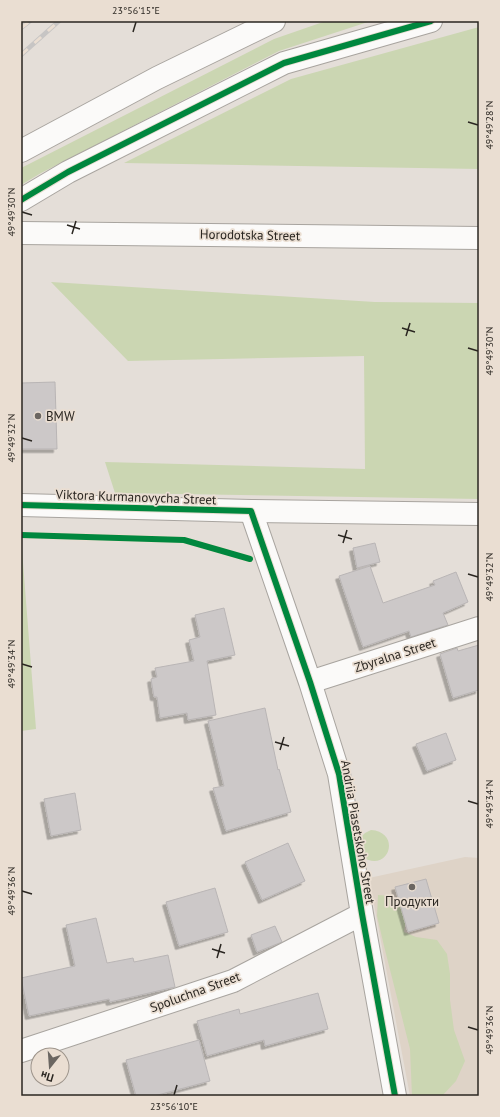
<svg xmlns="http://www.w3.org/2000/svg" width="500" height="1117" viewBox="0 0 500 1117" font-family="'PT Sans',sans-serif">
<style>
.built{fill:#ded3c7}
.green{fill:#cbd6b2}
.building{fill:#ccc8c8;stroke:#b9b5b5;filter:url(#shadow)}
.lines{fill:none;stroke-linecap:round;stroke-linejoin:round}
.minor-casing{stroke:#a8a49f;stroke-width:24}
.tertiary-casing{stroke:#a8a49f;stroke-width:24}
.primary-casing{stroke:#a8a49f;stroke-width:24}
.minor{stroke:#fbfaf9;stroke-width:22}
.tertiary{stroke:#fbfaf9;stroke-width:22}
.primary{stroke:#fbfaf9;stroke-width:22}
.rail-casing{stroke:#c7c5c4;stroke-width:4.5}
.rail{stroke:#eaded2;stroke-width:3;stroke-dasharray:9;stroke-linecap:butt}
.cycleway-casing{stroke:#eaded2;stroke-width:8}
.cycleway{stroke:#00873e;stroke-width:6}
.ticks{fill:none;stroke:#2a2621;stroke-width:1.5}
.poi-dot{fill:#6b6661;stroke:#eaded2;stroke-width:1.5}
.labels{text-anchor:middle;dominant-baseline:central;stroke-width:3.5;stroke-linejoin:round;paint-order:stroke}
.street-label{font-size:13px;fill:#2a2621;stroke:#eaded2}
.poi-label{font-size:13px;fill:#2a2621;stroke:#eaded2;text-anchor:start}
.neatline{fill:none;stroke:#2a2621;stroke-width:1.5}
.ticks-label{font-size:10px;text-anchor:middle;fill:#2a2621}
</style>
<defs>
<filter id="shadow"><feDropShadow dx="-3.5" dy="3.5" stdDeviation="0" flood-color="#0004"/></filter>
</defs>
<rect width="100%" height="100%" fill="#e4ded8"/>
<!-- built -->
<path class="built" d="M 465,857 L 479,858 L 479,1096 L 410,1096 L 369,878 Z"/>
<!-- green -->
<path class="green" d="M 326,21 L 371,21 L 279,51 L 41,173 L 21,185 L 21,168 L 31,163 L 274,39 Z
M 479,27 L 479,169 L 124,163 L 291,79 Z
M 51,282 L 375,302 L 479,303 L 479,499 L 115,493 L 105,462 L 365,469 L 364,356 L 128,361 Z
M 21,550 L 22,550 L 36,729 L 21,731 Z
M 371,830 C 402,832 389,874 362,857 L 360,838 L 365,833 Z
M 378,895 L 391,896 L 403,907 L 406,919 L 404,932 L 416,937 L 437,940 L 447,954 L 450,974 L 450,1000 L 454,1030 L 465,1061 L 456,1081 L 442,1096 L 412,1096 L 410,1049 L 384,946 L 377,916 Z"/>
<!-- building -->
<path class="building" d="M 55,382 L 57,449 L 21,449 L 21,383 Z
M 375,543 L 380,562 L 357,568 L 353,548 Z
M 370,566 L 383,603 L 435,585 L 433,581 L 456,572 L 468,602 L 443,613 L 448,625 L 411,637 L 409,631 L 363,647 L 339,576 Z
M 224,608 L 235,655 L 207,661 L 216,715 L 188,720 L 187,713 L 160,718 L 157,697 L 154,697 L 151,679 L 157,677 L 155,668 L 194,661 L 189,640 L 200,637 L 195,615 Z
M 479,645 L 479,690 L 453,698 L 440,654 L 457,648 L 458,651 Z
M 265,708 L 278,770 L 279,769 L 291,812 L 226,831 L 213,788 L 224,786 L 208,721 Z
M 446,733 L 456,760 L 427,771 L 416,744 Z
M 75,793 L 81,830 L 51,836 L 44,799 Z
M 288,843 L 305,881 L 262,900 L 245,862 Z
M 426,879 L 439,923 L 408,932 L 395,887 Z
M 215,888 L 228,932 L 179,946 L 166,902 Z
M 96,918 L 107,963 L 133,958 L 134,962 L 168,955 L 175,987 L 110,1002 L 109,999 L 29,1016 L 21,978 L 75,966 L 66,925 Z
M 275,926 L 282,942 L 257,952 L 251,935 Z
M 318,993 L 328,1029 L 265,1046 L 264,1040 L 207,1056 L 197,1021 L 239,1009 L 240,1014 Z
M 199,1040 L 210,1081 L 154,1096 L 136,1096 L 126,1060 Z"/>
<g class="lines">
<defs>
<path id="minor" d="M 251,511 L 310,682 L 339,774 L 362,914 L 395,1096
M 310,682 L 479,628
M 21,1051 L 233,981 L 362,914"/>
<path id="tertiary" d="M 21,151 L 157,78 L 274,21
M 21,200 L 68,172 L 284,63 L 431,21
M 21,505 L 251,511"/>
<path id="primary" d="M 21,233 L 479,238
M 251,511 L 479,514"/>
</defs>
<!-- minor casing -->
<use href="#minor" class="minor-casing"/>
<!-- tertiary casing -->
<use href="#tertiary" class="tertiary-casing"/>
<!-- primary casing -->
<use href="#primary" class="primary-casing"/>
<!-- minor -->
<use href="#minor" class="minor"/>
<!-- tertiary -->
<use href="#tertiary" class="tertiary"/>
<!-- primary -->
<use href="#primary" class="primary"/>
<defs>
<path id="rail" d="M 21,28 L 30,21
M 21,55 L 59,21"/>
</defs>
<!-- rail casing -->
<use href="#rail" class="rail-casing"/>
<!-- rail -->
<use href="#rail" class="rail"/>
<defs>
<path id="cycleway" d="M 21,200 L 68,172 L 284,63 L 431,21
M 21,505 L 251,511 L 310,682 L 339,774 L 362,914 L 395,1096
M 21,535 L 184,540 L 250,559"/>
</defs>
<!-- cycleway casing -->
<use href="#cycleway" class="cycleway-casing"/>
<!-- cycleway -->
<use href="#cycleway" class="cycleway"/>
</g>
<!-- ticks -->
<path class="ticks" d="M 133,32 L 136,22M 468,122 L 478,125M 22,212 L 32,215M 67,225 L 80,229M 72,234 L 76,221M 402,328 L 415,332M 406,336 L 410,323M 468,348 L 478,351M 22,438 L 32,441M 338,535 L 352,539M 343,543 L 347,530M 468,574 L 478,577M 22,664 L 32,667M 275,742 L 289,746M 280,750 L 284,737M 468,801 L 478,804M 22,891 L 32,894M 212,949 L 225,953M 217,958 L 221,944M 468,1027 L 478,1030M 174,1095 L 177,1085"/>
<!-- markers -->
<g class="poi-dot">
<circle cx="38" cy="416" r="4"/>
<circle cx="412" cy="887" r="4"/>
</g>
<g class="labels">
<!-- street labels -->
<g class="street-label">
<text transform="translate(250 235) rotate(1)">Horodotska Street</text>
<text transform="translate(136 497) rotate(2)">Viktora Kurmanovycha Street</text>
<text transform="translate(395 655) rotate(-18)">Zbyralna Street</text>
<text transform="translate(358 832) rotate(80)">Andriia Piasetskoho Street</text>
<text transform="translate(195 992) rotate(-20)">Spoluchna Street</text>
</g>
<!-- poi labels -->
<g class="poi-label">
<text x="46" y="416">BMW</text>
<text x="412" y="901" text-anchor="middle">Продукти</text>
</g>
</g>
<!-- border -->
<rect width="500" height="1117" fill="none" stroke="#eaded2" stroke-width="44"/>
<!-- north arrow -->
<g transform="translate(50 1067) rotate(197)"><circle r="19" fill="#eaded2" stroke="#9d948b"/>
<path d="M0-3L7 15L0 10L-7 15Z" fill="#6b6661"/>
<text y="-6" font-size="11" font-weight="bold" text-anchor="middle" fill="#2a2621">Пн</text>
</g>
<rect x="22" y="22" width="456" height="1073" class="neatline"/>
<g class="ticks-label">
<text x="136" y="14">23°56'15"E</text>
<text transform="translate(489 125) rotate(-90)" y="4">49°49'28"N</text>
<text transform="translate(11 212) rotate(-90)" y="4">49°49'30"N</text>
<text transform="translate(489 351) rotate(-90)" y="4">49°49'30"N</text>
<text transform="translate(11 438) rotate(-90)" y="4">49°49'32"N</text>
<text transform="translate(489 577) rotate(-90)" y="4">49°49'32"N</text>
<text transform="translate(11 664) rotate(-90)" y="4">49°49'34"N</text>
<text transform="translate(489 804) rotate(-90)" y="4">49°49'34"N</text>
<text transform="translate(11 891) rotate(-90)" y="4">49°49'36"N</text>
<text transform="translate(489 1030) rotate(-90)" y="4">49°49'36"N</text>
<text x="174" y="1110">23°56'10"E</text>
</g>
</svg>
